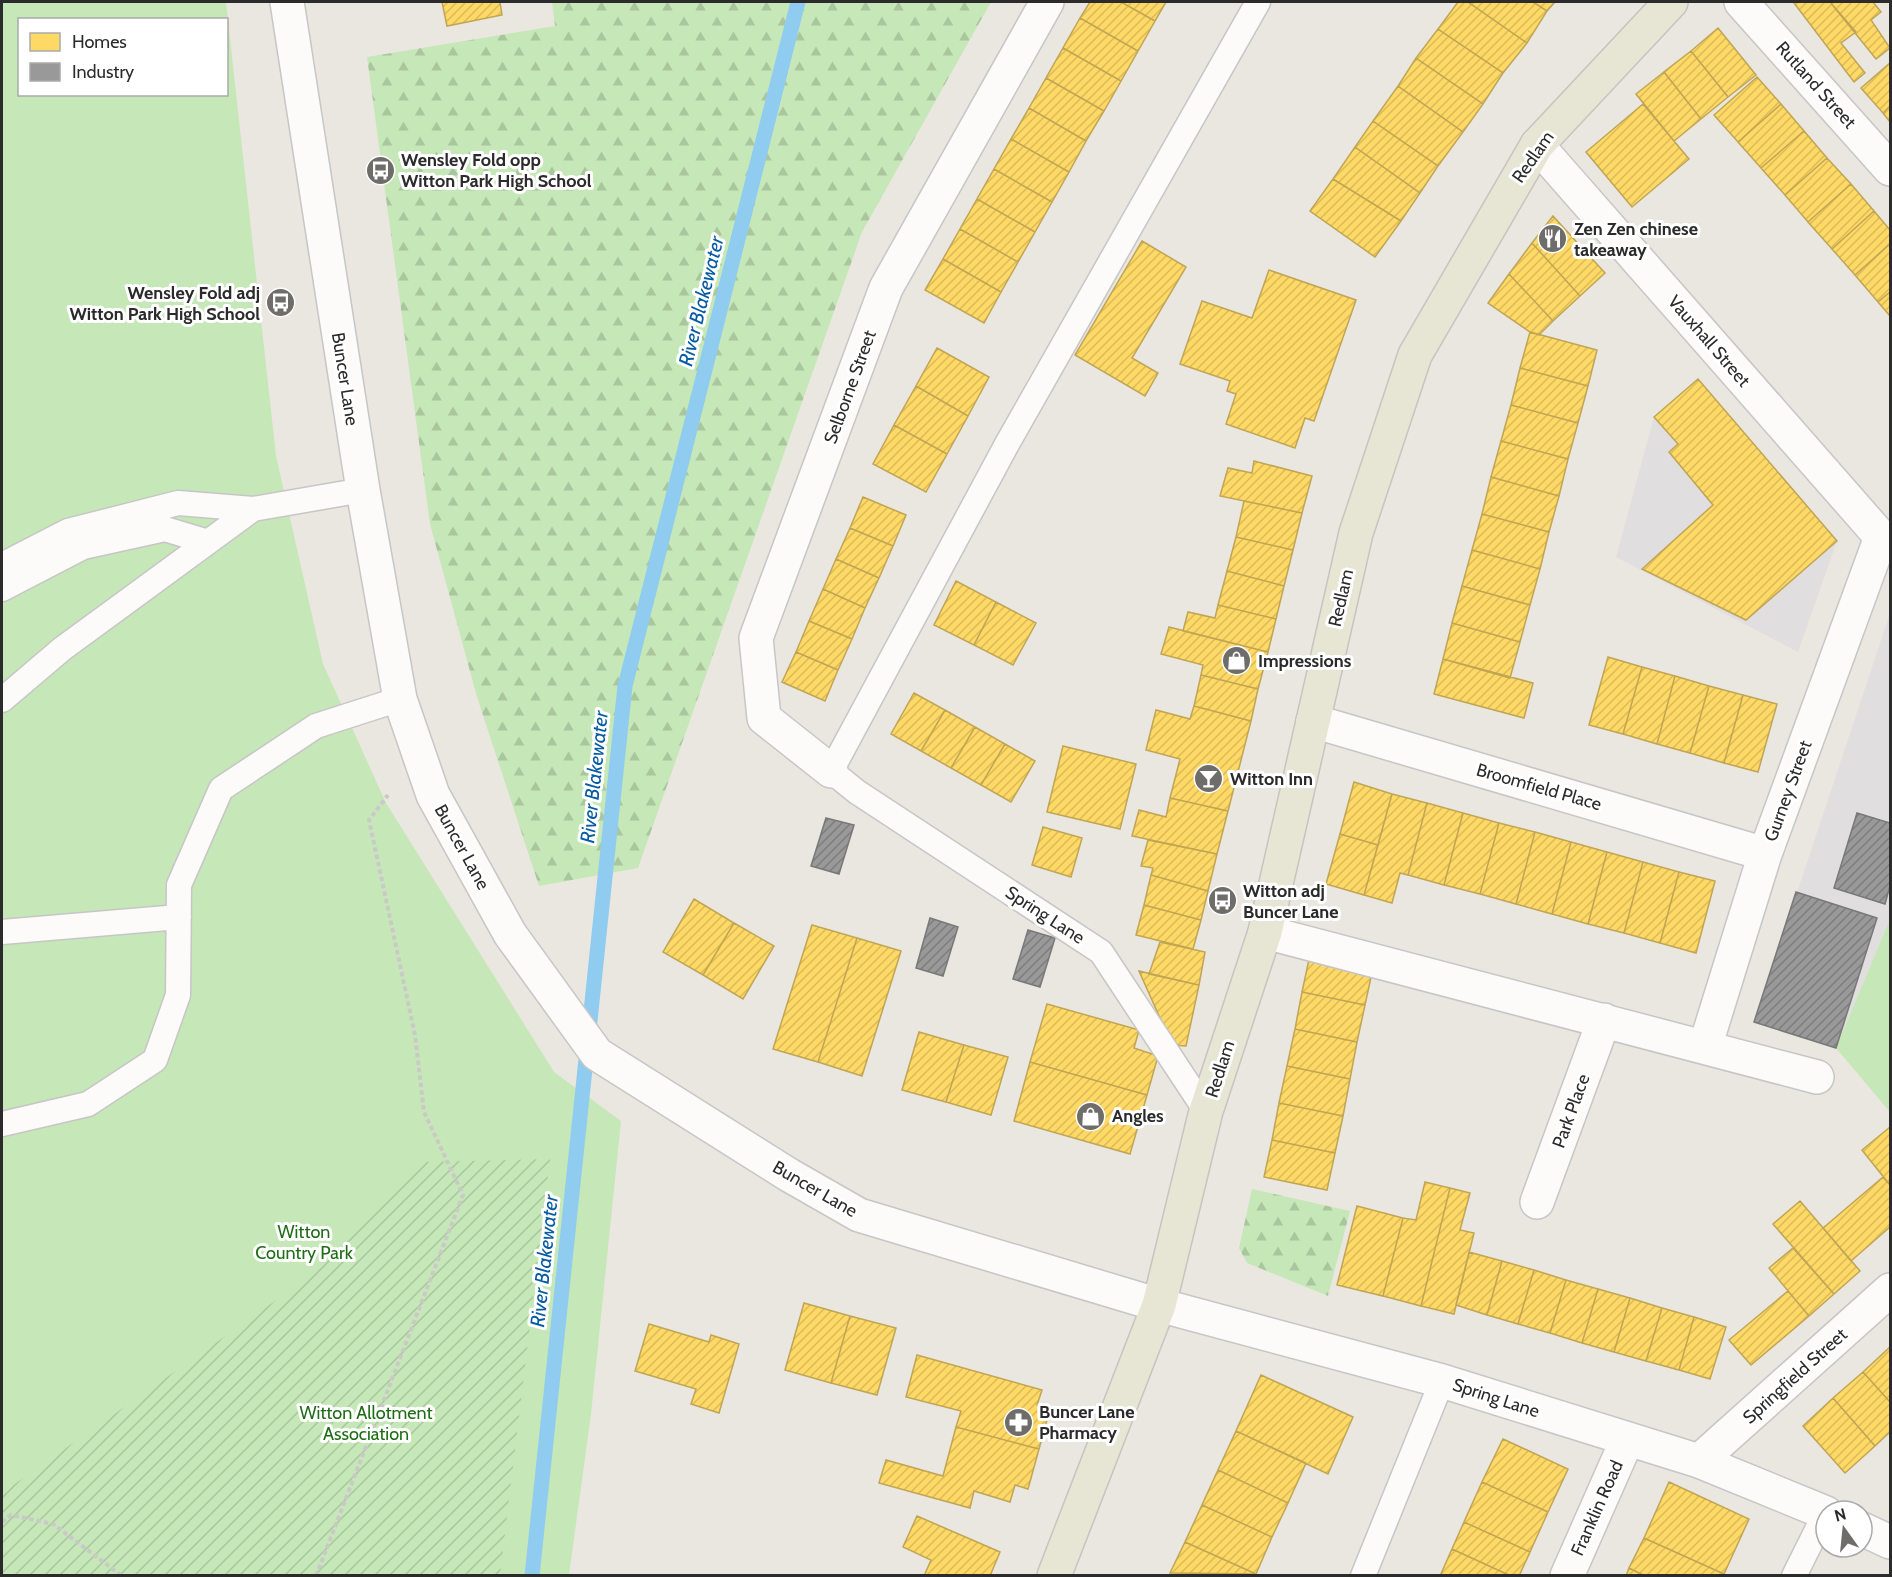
<svg xmlns="http://www.w3.org/2000/svg" width="1892" height="1577" viewBox="0 0 1892 1577" font-family="Cabin,sans-serif">
<style>
.industrial{fill:#e1dedf}
.forest{fill:url(#forest-firs)}
.park{fill:#c6e7b7;fill-rule:evenodd}
.garden{fill:url(#garden-furrows)}
.homes{fill:url(#homes-hatch);stroke:#bfa554;stroke-width:1.5}
.industry{fill:url(#industry-hatch);stroke:#787878;stroke-width:1.5}
.lines{fill:none;stroke-linecap:round;stroke-linejoin:round}
.stream{stroke:#90ccef;stroke-width:15}
.service-casing{stroke:#c7c6c6;stroke-width:27}
.minor-casing{stroke:#c7c6c6;stroke-width:36}
.secondary-casing{stroke:#c7c6c6;stroke-width:36}
.primary-casing{stroke:#c5c4c1;stroke-width:36}
.path{stroke:#cac9c8;stroke-width:4;stroke-dasharray:4.5 3;stroke-linecap:butt}
.service{stroke:#fcfbfa;stroke-width:24}
.minor{stroke:#fcfbfa;stroke-width:33}
.secondary{stroke:#fcfbfa;stroke-width:33}
.primary{stroke:#e7e5d3;stroke-width:33}
.labels{text-anchor:middle;dominant-baseline:central;stroke-width:6;stroke-linejoin:round;paint-order:stroke}
.street-label{font-size:18px;fill:#2b2b2b;stroke:#fff}
.poi-label{font-size:18px;font-weight:bold;fill:#2b2b2b;stroke:#fff;text-anchor:start}
.park-label{font-size:18px;fill:#1e6d16;stroke:#fff}
.water-label{font-size:20px;font-style:italic;fill:#065ba4;stroke:#fff}
</style>
<defs>
<pattern id="forest-firs" width="22" height="20" patternUnits="userSpaceOnUse" patternTransform="scale(1.5)"><rect width="22" height="20" fill="#c6e7b7"/><path d="M5 1l3.5 6h-7zM16 11l3.5 6h-7z" fill="#aac69e"/></pattern>
<pattern id="garden-furrows" width="10" height="10" patternUnits="userSpaceOnUse" patternTransform="scale(1.5)"><rect width="10" height="10" fill="#c6e7b7"/><path d="M-1 1l2-2M0 10L10 0M9 11l2-2" fill="none" stroke="#aac69e"/></pattern>
<pattern id="homes-hatch" width="6" height="6" patternUnits="userSpaceOnUse" patternTransform="scale(1.5)"><rect width="6" height="6" fill="#ffd966"/><path d="M-1 1l2-2M0 6l6-6M5 7l2-2" fill="none" stroke="#dbba59"/></pattern>
<pattern id="industry-hatch" width="6" height="6" patternUnits="userSpaceOnUse" patternTransform="scale(1.5)"><rect width="6" height="6" fill="#999"/><path d="M-1 1l2-2M0 6l6-6M5 7l2-2" fill="none" stroke="#7d7d7d"/></pattern>
</defs>
<rect width="100%" height="100%" fill="#eae7e0"/>
<!-- industrial -->
<path class="industrial" d="M 1698,379 L 1837,541 L 1798,652 L 1616,557 L 1654,417 Z
M 1890,613 L 1890,919 L 1836,1048 L 1754,1022 Z"/>
<!-- forest -->
<path class="forest" d="M 552,2 L 991,2 L 862,232 L 638,868 L 539,886 L 477,697 L 430,524 L 367,57 L 555,26 Z
M 1252,1189 L 1350,1211 L 1328,1296 L 1247,1263 L 1239,1248 Z"/>
<!-- park -->
<path class="park" d="M 2,2 L 226,2 L 276,456 L 323,664 L 386,803 L 554,1072 L 621,1121 L 591,1414 L 569,1575 L 2,1576 ZM 20,20 L 226,20 L 226,94 L 20,94 Z
M 1890,919 L 1890,1112 L 1836,1048 Z"/>
<!-- garden -->
<path class="garden" d="M 550,1159 L 500,1575 L 2,1575 L 2,1493 L 285,1294 L 423,1162 Z"/>
<!-- homes -->
<path class="homes" d="M 442,2 L 500,2 L 502,15 L 447,26 Z
M 1090,2 L 1121,2 L 1155,21 L 1138,51 L 1080,18 Z
M 1121,2 L 1166,2 L 1155,21 Z
M 1458,2 L 1468,2 L 1527,43 L 1503,73 L 1438,29 Z
M 1468,2 L 1533,2 L 1547,11 L 1527,43 Z
M 1533,2 L 1555,2 L 1547,11 Z
M 1796,2 L 1830,2 L 1856,32 L 1841,43 L 1865,73 L 1854,82 L 1794,3 Z
M 1830,2 L 1873,2 L 1881,12 L 1871,20 L 1890,48 L 1876,59 Z
M 1080,18 L 1138,51 L 1121,81 L 1063,48 Z
M 1718,28 L 1756,75 L 1728,97 L 1691,51 Z
M 1438,29 L 1503,73 L 1483,104 L 1416,58 Z
M 1063,48 L 1121,81 L 1104,111 L 1046,78 Z
M 1691,51 L 1728,97 L 1701,119 L 1664,72 Z
M 1416,58 L 1483,104 L 1463,132 L 1398,86 Z
M 1890,63 L 1890,106 L 1883,113 L 1861,88 Z
M 1664,72 L 1701,119 L 1674,141 L 1636,94 Z
M 1757,77 L 1781,104 L 1738,142 L 1714,115 Z
M 1046,78 L 1104,111 L 1086,141 L 1029,108 Z
M 1398,86 L 1463,132 L 1438,166 L 1373,121 Z
M 1643,104 L 1689,159 L 1632,207 L 1586,152 Z
M 1781,104 L 1804,131 L 1761,168 L 1738,142 Z
M 1890,106 L 1890,122 L 1883,113 Z
M 1029,108 L 1086,141 L 1069,172 L 1011,139 Z
M 1373,121 L 1438,166 L 1420,193 L 1355,147 Z
M 1804,131 L 1827,158 L 1785,195 L 1761,168 Z
M 1011,139 L 1069,172 L 1052,202 L 994,169 Z
M 1355,147 L 1420,193 L 1401,221 L 1333,179 Z
M 1827,158 L 1851,184 L 1808,222 L 1785,195 Z
M 994,169 L 1052,202 L 1035,232 L 977,199 Z
M 1333,179 L 1401,221 L 1375,257 L 1310,211 Z
M 1851,184 L 1874,211 L 1832,249 L 1808,222 Z
M 977,199 L 1035,232 L 1018,262 L 960,229 Z
M 1874,211 L 1890,230 L 1890,244 L 1855,275 L 1832,249 Z
M 1553,216 L 1605,273 L 1580,296 L 1532,243 Z
M 960,229 L 1018,262 L 1001,292 L 943,259 Z
M 1142,241 L 1186,267 L 1132,358 L 1158,373 L 1145,396 L 1075,355 Z
M 1532,243 L 1580,296 L 1553,321 L 1509,274 Z
M 1890,244 L 1890,292 L 1878,302 L 1855,275 Z
M 943,259 L 1001,292 L 984,323 L 925,290 Z
M 1269,270 L 1356,300 L 1314,421 L 1305,418 L 1295,448 L 1226,424 L 1236,394 L 1227,391 L 1230,381 L 1180,364 L 1202,301 L 1252,318 Z
M 1509,274 L 1553,321 L 1539,335 L 1530,332 L 1488,303 Z
M 1890,292 L 1890,316 L 1878,302 Z
M 1530,332 L 1597,350 L 1588,386 L 1520,368 Z
M 937,348 L 989,377 L 968,416 L 916,386 Z
M 1520,368 L 1588,386 L 1578,423 L 1511,405 Z
M 1698,379 L 1837,541 L 1746,620 L 1642,569 L 1713,505 L 1669,452 L 1678,444 L 1654,417 Z
M 916,386 L 968,416 L 947,454 L 894,425 Z
M 1511,405 L 1578,423 L 1568,459 L 1501,441 Z
M 894,425 L 947,454 L 926,492 L 873,464 Z
M 1501,441 L 1568,459 L 1559,496 L 1491,477 Z
M 1254,461 L 1312,476 L 1302,513 L 1220,496 L 1228,468 L 1252,473 Z
M 1491,477 L 1559,496 L 1549,532 L 1482,514 Z
M 863,497 L 906,515 L 893,546 L 850,528 Z
M 1244,501 L 1302,513 L 1293,550 L 1236,537 Z
M 1482,514 L 1549,532 L 1540,569 L 1472,550 Z
M 850,528 L 893,546 L 879,578 L 836,559 Z
M 1236,537 L 1293,550 L 1284,586 L 1227,571 Z
M 1472,550 L 1540,569 L 1530,605 L 1462,586 Z
M 836,559 L 879,578 L 865,608 L 823,589 Z
M 1227,571 L 1284,586 L 1276,619 L 1218,605 Z
M 956,581 L 996,602 L 974,645 L 934,625 Z
M 1462,586 L 1530,605 L 1520,642 L 1452,623 Z
M 823,589 L 865,608 L 852,639 L 809,621 Z
M 996,602 L 1036,623 L 1013,665 L 974,645 Z
M 1218,605 L 1276,619 L 1268,652 L 1183,631 L 1188,612 L 1215,618 Z
M 809,621 L 852,639 L 838,670 L 796,652 Z
M 1452,623 L 1520,642 L 1510,678 L 1443,659 Z
M 1169,627 L 1268,652 L 1258,689 L 1201,675 L 1203,665 L 1161,654 Z
M 796,652 L 838,670 L 825,701 L 782,682 Z
M 1608,657 L 1642,667 L 1623,734 L 1589,725 Z
M 1443,659 L 1533,683 L 1524,718 L 1434,694 Z
M 1642,667 L 1675,676 L 1657,744 L 1623,734 Z
M 1201,675 L 1258,689 L 1251,721 L 1194,706 Z
M 1675,676 L 1709,686 L 1690,753 L 1657,744 Z
M 1709,686 L 1743,695 L 1724,763 L 1690,753 Z
M 914,693 L 945,710 L 921,751 L 891,734 Z
M 1743,695 L 1777,704 L 1758,772 L 1724,763 Z
M 1194,706 L 1251,721 L 1228,811 L 1170,798 L 1180,759 L 1146,750 L 1156,710 L 1190,719 Z
M 945,710 L 975,727 L 951,768 L 921,751 Z
M 975,727 L 1005,744 L 981,785 L 951,768 Z
M 1005,744 L 1035,761 L 1011,802 L 981,785 Z
M 1063,746 L 1136,764 L 1120,829 L 1047,812 Z
M 1354,782 L 1392,794 L 1378,845 L 1340,834 Z
M 1392,794 L 1427,803 L 1408,875 L 1400,873 L 1392,903 L 1364,895 Z
M 1170,798 L 1228,811 L 1217,854 L 1132,836 L 1139,810 L 1166,817 Z
M 1427,803 L 1463,813 L 1444,885 L 1408,875 Z
M 1463,813 L 1499,823 L 1480,894 L 1444,885 Z
M 1499,823 L 1535,832 L 1516,904 L 1480,894 Z
M 1043,827 L 1082,838 L 1071,877 L 1032,865 Z
M 1535,832 L 1571,842 L 1552,914 L 1516,904 Z
M 1340,834 L 1378,845 L 1364,895 L 1326,884 Z
M 1148,840 L 1217,854 L 1208,891 L 1151,875 L 1153,868 L 1141,866 Z
M 1571,842 L 1607,852 L 1588,924 L 1552,914 Z
M 1607,852 L 1643,862 L 1624,933 L 1588,924 Z
M 1643,862 L 1679,872 L 1660,943 L 1624,933 Z
M 1679,872 L 1715,881 L 1696,953 L 1660,943 Z
M 1151,875 L 1208,891 L 1201,920 L 1144,905 Z
M 694,899 L 734,923 L 703,975 L 663,952 Z
M 1144,905 L 1201,920 L 1193,949 L 1136,935 Z
M 734,923 L 774,946 L 743,999 L 703,975 Z
M 812,925 L 857,938 L 818,1062 L 773,1049 Z
M 857,938 L 901,951 L 862,1076 L 818,1062 Z
M 1160,942 L 1205,952 L 1199,985 L 1149,974 Z
M 1310,955 L 1373,968 L 1365,1005 L 1302,992 Z
M 1139,971 L 1199,985 L 1186,1046 L 1172,1045 Z
M 1302,992 L 1365,1005 L 1357,1042 L 1295,1029 Z
M 1047,1004 L 1139,1030 L 1134,1048 L 1158,1056 L 1147,1095 L 1030,1062 Z
M 1295,1029 L 1357,1042 L 1350,1079 L 1287,1066 Z
M 919,1032 L 964,1045 L 946,1102 L 902,1090 Z
M 964,1045 L 1008,1057 L 991,1115 L 946,1102 Z
M 1030,1062 L 1147,1095 L 1130,1154 L 1014,1121 Z
M 1287,1066 L 1350,1079 L 1343,1116 L 1279,1103 Z
M 1279,1103 L 1343,1116 L 1335,1153 L 1272,1140 Z
M 1890,1127 L 1890,1185 L 1862,1150 Z
M 1272,1140 L 1335,1153 L 1327,1190 L 1264,1177 Z
M 1883,1177 L 1890,1185 L 1890,1227 L 1851,1261 L 1823,1228 Z
M 1425,1182 L 1450,1188 L 1421,1306 L 1383,1296 L 1403,1218 L 1416,1220 Z
M 1450,1188 L 1470,1193 L 1460,1230 L 1474,1233 L 1454,1314 L 1421,1306 Z
M 1800,1201 L 1860,1271 L 1834,1294 L 1773,1224 Z
M 1357,1206 L 1403,1218 L 1383,1296 L 1337,1285 Z
M 1793,1248 L 1834,1294 L 1809,1316 L 1769,1268 Z
M 1469,1252 L 1502,1261 L 1487,1315 L 1456,1305 Z
M 1502,1261 L 1534,1270 L 1518,1324 L 1487,1315 Z
M 1534,1270 L 1566,1280 L 1550,1333 L 1518,1324 Z
M 1566,1280 L 1598,1289 L 1582,1343 L 1550,1333 Z
M 1598,1289 L 1630,1298 L 1614,1352 L 1582,1343 Z
M 1788,1291 L 1809,1316 L 1751,1365 L 1729,1340 Z
M 1630,1298 L 1662,1308 L 1646,1361 L 1614,1352 Z
M 804,1303 L 850,1316 L 831,1383 L 785,1370 Z
M 1662,1308 L 1694,1317 L 1679,1370 L 1646,1361 Z
M 850,1316 L 896,1328 L 877,1395 L 831,1383 Z
M 1694,1317 L 1726,1327 L 1710,1379 L 1679,1370 Z
M 649,1324 L 709,1342 L 711,1335 L 739,1344 L 719,1413 L 691,1404 L 696,1389 L 635,1371 Z
M 1890,1347 L 1890,1402 L 1863,1372 Z
M 917,1355 L 1042,1390 L 1037,1405 L 1050,1409 L 1039,1449 L 956,1427 L 961,1411 L 906,1397 Z
M 1863,1372 L 1890,1402 L 1890,1432 L 1875,1446 L 1833,1398 Z
M 1261,1375 L 1353,1417 L 1328,1474 L 1236,1431 Z
M 1833,1398 L 1875,1446 L 1845,1473 L 1803,1426 Z
M 956,1427 L 1039,1449 L 1028,1489 L 1015,1485 L 1010,1502 L 974,1491 L 970,1508 L 879,1483 L 886,1460 L 943,1476 Z
M 1236,1431 L 1306,1463 L 1288,1503 L 1218,1470 Z
M 1503,1439 L 1568,1469 L 1548,1512 L 1482,1482 Z
M 1218,1470 L 1288,1503 L 1272,1537 L 1202,1505 Z
M 1482,1482 L 1548,1512 L 1530,1552 L 1464,1522 Z
M 1669,1482 L 1749,1519 L 1724,1574 L 1644,1538 Z
M 1202,1505 L 1272,1537 L 1256,1574 L 1185,1542 Z
M 917,1516 L 1000,1552 L 990,1576 L 924,1576 L 931,1560 L 903,1547 Z
M 1464,1522 L 1530,1552 L 1519,1576 L 1511,1576 L 1452,1549 Z
M 1644,1538 L 1724,1574 L 1723,1576 L 1645,1576 L 1629,1568 Z
M 1185,1542 L 1256,1574 L 1170,1573 Z
M 1452,1549 L 1511,1576 L 1440,1576 Z
M 1629,1568 L 1645,1576 L 1626,1576 Z"/>
<!-- industry -->
<path class="industry" d="M 1857,813 L 1890,823 L 1890,886 L 1885,904 L 1834,888 Z
M 826,818 L 854,825 L 839,874 L 811,866 Z
M 1796,892 L 1877,918 L 1836,1048 L 1754,1022 Z
M 930,918 L 958,927 L 943,976 L 916,968 Z
M 1028,930 L 1055,938 L 1040,987 L 1013,979 Z"/>
<g class="lines">
<!-- stream -->
<path class="stream" d="M 532,1576 L 625,686 L 798,2"/>
<defs>
<path id="service" d="M 2,565 L 68,531 L 178,503 L 253,509 L 363,490
M 2,589 L 83,547 L 165,529 L 208,542
M 2,700 L 62,649 L 253,509
M 2,932 L 179,917
M 1206,1111 L 1101,952 L 857,792 L 831,771 L 1007,444 L 1258,2
M 2,1124 L 88,1104 L 155,1060 L 178,995 L 179,885 L 221,789 L 316,726 L 400,699
M 1363,1576 L 1442,1381
M 1794,1576 L 1826,1512"/>
<path id="minor" d="M 1741,2 L 1890,169
M 1537,145 L 1881,537 L 1765,854 L 1705,1047
M 1313,721 L 1765,854
M 831,771 L 764,718 L 756,638 L 886,288 L 1047,2
M 1265,932 L 1817,1077
M 1537,1202 L 1604,1020
M 1699,1461 L 1890,1290
M 1567,1576 L 1627,1440"/>
<path id="secondary" d="M 287,2 L 363,490 L 400,699 L 433,795 L 510,934 L 597,1054 L 789,1175 L 859,1215 L 1159,1305 L 1442,1381 L 1699,1461 L 1826,1513
M 1862,1529 L 1890,1542"/>
<path id="primary" d="M 1054,1576 L 1159,1305 L 1206,1111 L 1265,932 L 1356,533 L 1415,355 L 1537,145 L 1671,2"/>
</defs>
<!-- service casing -->
<use href="#service" class="service-casing"/>
<!-- minor casing -->
<use href="#minor" class="minor-casing"/>
<!-- secondary casing -->
<use href="#secondary" class="secondary-casing"/>
<!-- primary casing -->
<use href="#primary" class="primary-casing"/>
<!-- path -->
<path class="path" d="M 2,1522 L 11,1515 L 53,1524 L 122,1576
M 316,1576 L 463,1195 L 424,1112 L 415,1035 L 369,820 L 388,795"/>
<!-- service -->
<use href="#service" class="service"/>
<!-- minor -->
<use href="#minor" class="minor"/>
<!-- secondary -->
<use href="#secondary" class="secondary"/>
<!-- primary -->
<use href="#primary" class="primary"/>
</g>
<!-- icons -->
<defs>
<symbol id="bus-disc" viewBox="-11 -11 22 22"><circle r="9.5" fill="#6e6d6a" stroke="#fff"/><path d="M-5-6H5V4H4V6H2V4H-2V6H-4V4H-5ZM-3.5-4V0h7V-4ZM-3.5 1.2v1.5H-2V1.2ZM2 1.2v1.5H3.5V1.2Z" fill="#fff"/></symbol>
<symbol id="restaurant-disc" viewBox="-11 -11 22 22"><circle r="9.5" fill="#6e6d6a" stroke="#fff"/><path d="M-5-6h1v4h1v-4h1v4h1v-4h1v5L-1.5 .5V6h-2V.5L-5-1ZM5-6V6H3V1.5H1.5Q1.5-4 5-6Z" fill="#fff"/></symbol>
<symbol id="shop-disc" viewBox="-11 -11 22 22"><circle r="9.5" fill="#6e6d6a" stroke="#fff"/><path d="M-5-2.5h2.3a2.7 3.5 0 0 1 5.4 0H5L5.5 6h-11ZM-1.5-2.5h3a1.5 2.3 0 0 0-3 0Z" fill="#fff"/></symbol>
<symbol id="bar-disc" viewBox="-11 -11 22 22"><circle r="9.5" fill="#6e6d6a" stroke="#fff"/><path d="M-6-5H6L.8 .8V4.5H3.5V6h-7V4.5H-.8V.8Z" fill="#fff"/></symbol>
<symbol id="pharmacy-disc" viewBox="-11 -11 22 22"><circle r="9.5" fill="#6e6d6a" stroke="#fff"/><path d="M-2-6h4v4h4v4h-4v4h-4v-4h-4v-4h4Z" fill="#fff"/></symbol>
</defs>
<g fill-rule="evenodd">
<use href="#bus-disc" x="364" y="154" width="33" height="33"/>
<use href="#restaurant-disc" x="1536" y="222" width="33" height="33"/>
<use href="#bus-disc" x="264" y="286" width="33" height="33"/>
<use href="#shop-disc" x="1220" y="644" width="33" height="33"/>
<use href="#bar-disc" x="1192" y="762" width="33" height="33"/>
<use href="#bus-disc" x="1206" y="884" width="33" height="33"/>
<use href="#shop-disc" x="1074" y="1100" width="33" height="33"/>
<use href="#pharmacy-disc" x="1002" y="1406" width="33" height="33"/>
</g>
<g class="labels">
<!-- street labels -->
<g class="street-label">
<text transform="translate(1816 85) rotate(48)">Rutland Street</text>
<text transform="translate(1533 157) rotate(-55)">Redlam</text>
<text transform="translate(1709 341) rotate(49)">Vauxhall Street</text>
<text transform="translate(345 379) rotate(81)">Buncer Lane</text>
<text transform="translate(850 387) rotate(-70)">Selborne Street</text>
<text transform="translate(1341 598) rotate(-77)">Redlam</text>
<text transform="translate(1539 787) rotate(16)">Broomfield Place</text>
<text transform="translate(1788 791) rotate(-70)">Gurney Street</text>
<text transform="translate(462 847) rotate(61)">Buncer Lane</text>
<text transform="translate(1045 915) rotate(33)">Spring Lane</text>
<text transform="translate(1220 1069) rotate(-72)">Redlam</text>
<text transform="translate(1571 1111) rotate(-70)">Park Place</text>
<text transform="translate(815 1189) rotate(30)">Buncer Lane</text>
<text transform="translate(1795 1376) rotate(-42)">Springfield Street</text>
<text transform="translate(1496 1398) rotate(18)">Spring Lane</text>
<text transform="translate(1597 1508) rotate(-66)">Franklin Road</text>
</g>
<!-- poi labels -->
<g class="poi-label">
<text x="401" y="160">Wensley Fold opp<tspan x="401" dy="21">Witton Park High School</tspan></text>
<text x="1574" y="229">Zen Zen chinese<tspan x="1574" dy="21">takeaway</tspan></text>
<text x="260" y="293" text-anchor="end">Wensley Fold adj<tspan x="260" dy="21">Witton Park High School</tspan></text>
<text x="1258" y="661">Impressions</text>
<text x="1230" y="779">Witton Inn</text>
<text x="1243" y="891">Witton adj<tspan x="1243" dy="21">Buncer Lane</tspan></text>
<text x="1112" y="1116">Angles</text>
<text x="1039" y="1412">Buncer Lane<tspan x="1039" dy="21">Pharmacy</tspan></text>
</g>
<!-- park labels -->
<g class="park-label">
<text x="304" y="1232">Witton<tspan x="304" dy="21">Country Park</tspan></text>
<text x="366" y="1413">Witton Allotment<tspan x="366" dy="21">Association</tspan></text>
</g>
<!-- water labels -->
<g class="water-label">
<text transform="translate(701 301) rotate(-76)">River Blakewater</text>
<text transform="translate(594 777) rotate(-84)">River Blakewater</text>
<text transform="translate(544 1261) rotate(-84)">River Blakewater</text>
</g>
</g>
<!-- border -->
<rect width="1892" height="1577" fill="none" stroke="#2b2b2b" stroke-width="6"/>
<!-- legend -->
<rect x="18" y="18" width="210" height="78" fill="#ffffff" stroke="#aaaaaa" stroke-width="1.5"/>
<rect x="30" y="33" width="30" height="18" fill="#ffd966" stroke="#aaaaaa" stroke-width="1.5"/>
<text x="72" y="48" font-size="18" fill="#2b2b2b">Homes</text>
<rect x="30" y="63" width="30" height="18" fill="#999999" stroke="#aaaaaa" stroke-width="1.5"/>
<text x="72" y="78" font-size="18" fill="#2b2b2b">Industry</text>
<!-- north arrow -->
<g transform="translate(1844 1529) rotate(345)"><circle r="28" fill="#ffffff" stroke="#aaaaaa" stroke-width="1.5"/>
<path d="M0-4.5L10 22L0 15L-10 22Z" fill="#6e6d6a"/>
<text y="-9" font-size="16" font-weight="bold" text-anchor="middle" fill="#2b2b2b">N</text>
</g>
</svg>
